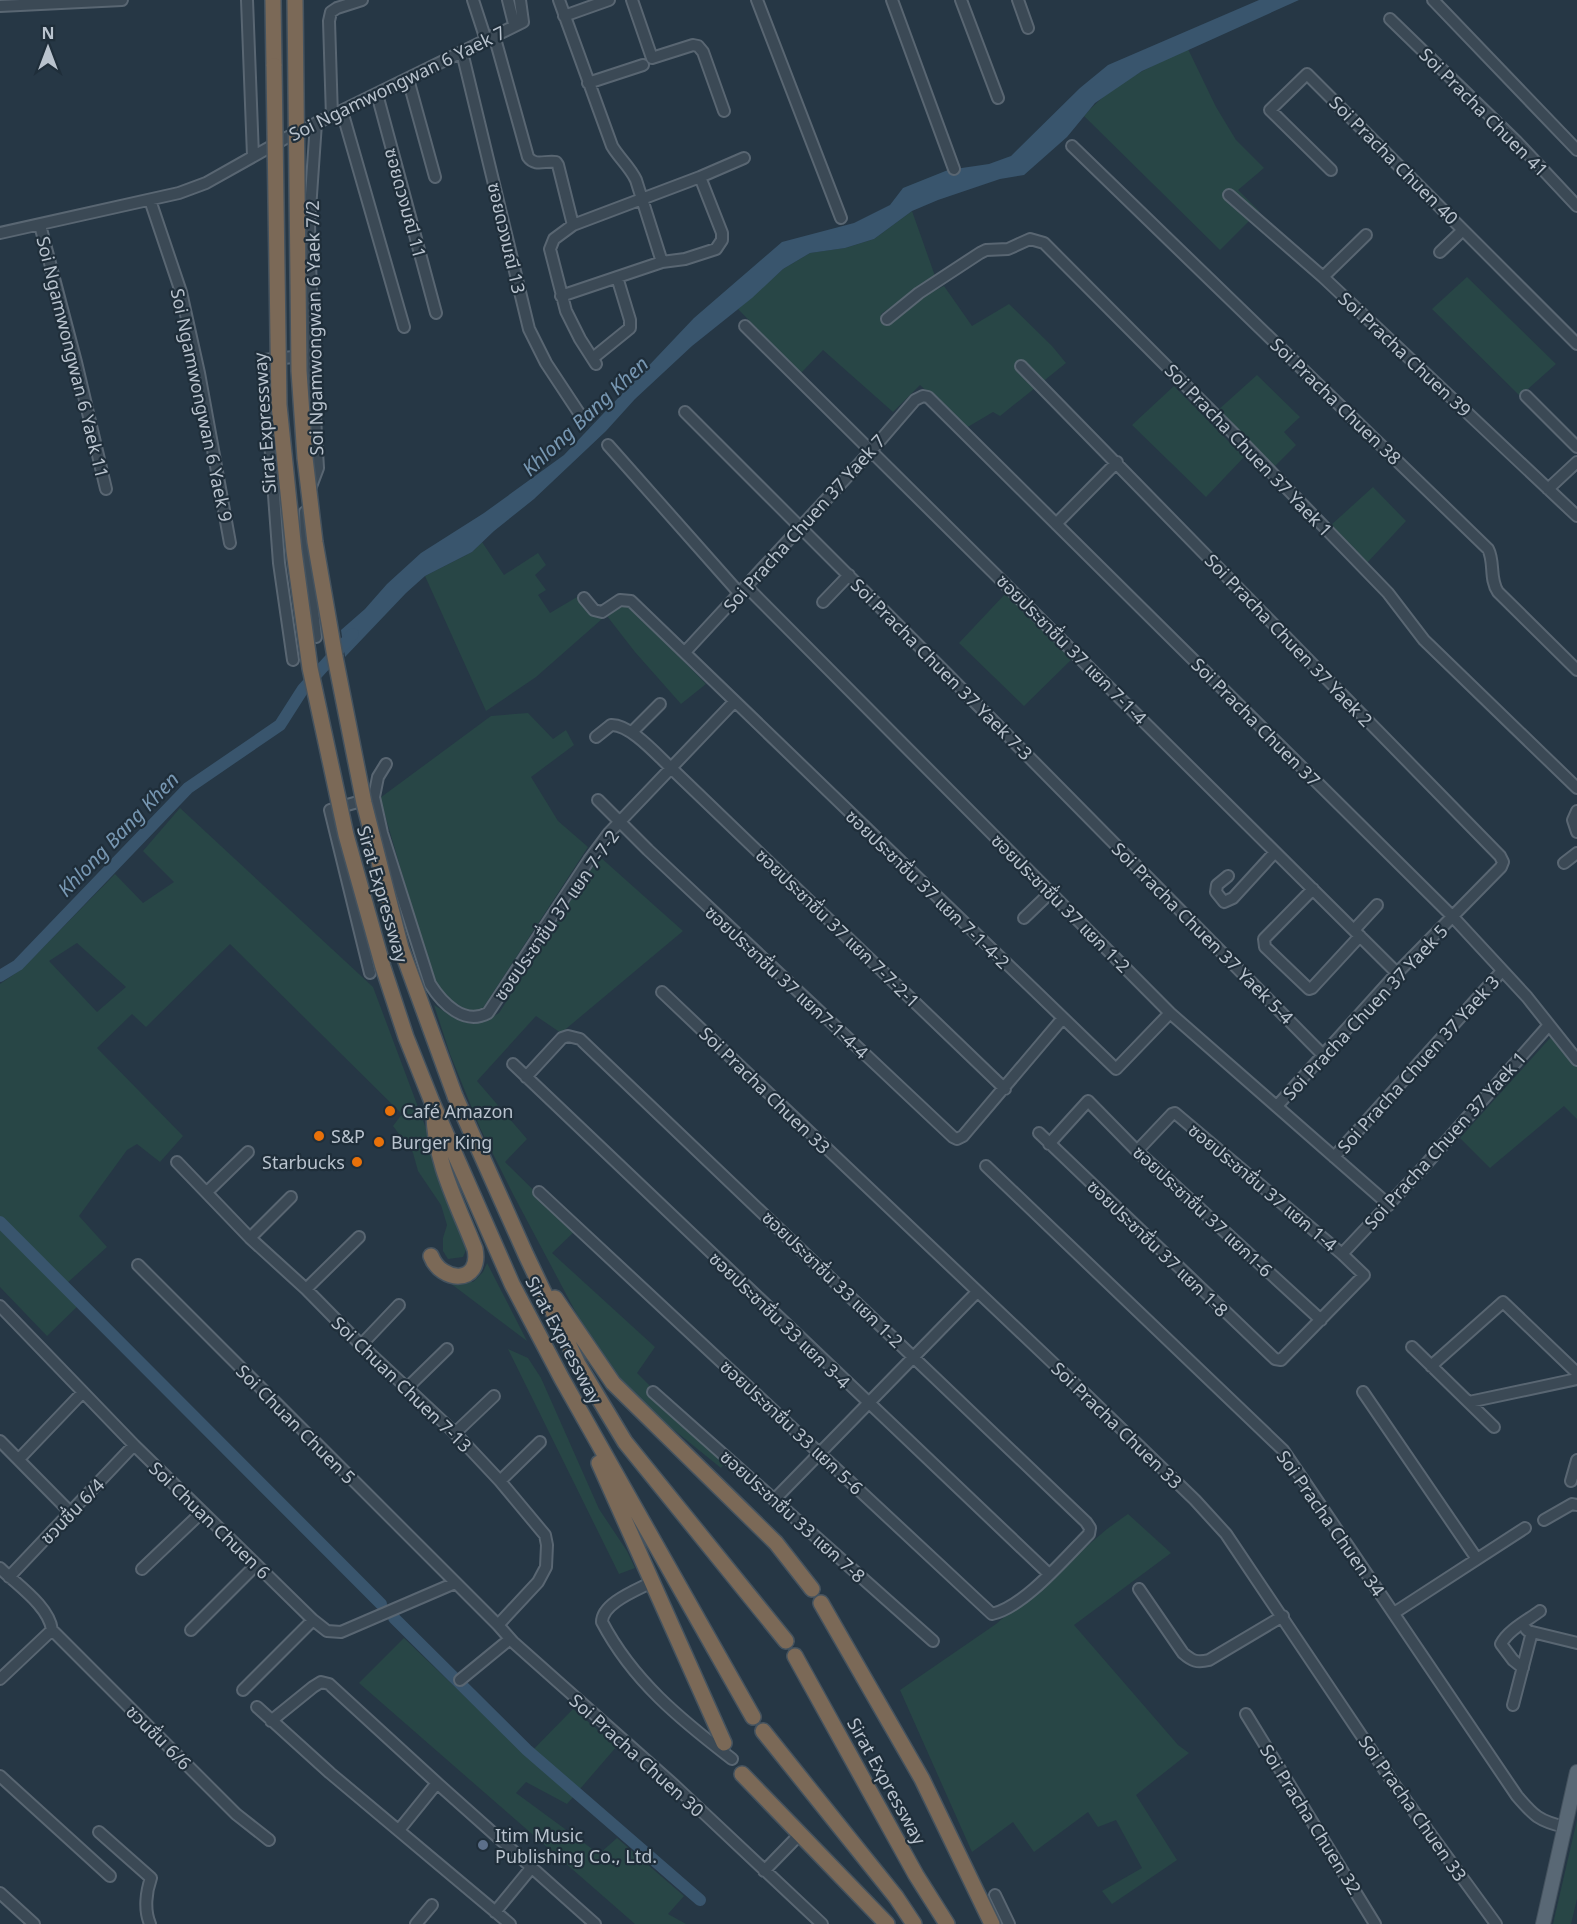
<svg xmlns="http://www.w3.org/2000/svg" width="1577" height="1924" viewBox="0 0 1577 1924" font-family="'Noto Sans','Noto Sans Thai',sans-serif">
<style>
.green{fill:#284646;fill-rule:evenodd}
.water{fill:#39556d}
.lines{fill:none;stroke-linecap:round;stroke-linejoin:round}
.canal{stroke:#39556d;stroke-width:12}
.minor-casing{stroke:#596672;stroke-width:14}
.major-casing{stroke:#44525e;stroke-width:16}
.highway-casing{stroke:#45535f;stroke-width:18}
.minor{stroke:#3b4955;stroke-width:10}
.major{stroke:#596875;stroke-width:14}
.highway{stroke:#7b6957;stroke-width:15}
.highway-bridge-casing{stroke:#45535f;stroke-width:18;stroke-linecap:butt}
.highway-bridge{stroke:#7b6957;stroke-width:15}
.food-dot{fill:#e8710a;stroke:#1f2e3a;stroke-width:2}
.service-dot{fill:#5c6f8a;stroke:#1f2e3a;stroke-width:2}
.labels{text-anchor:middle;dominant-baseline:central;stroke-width:4.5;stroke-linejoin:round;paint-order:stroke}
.street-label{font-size:18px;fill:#b9c3ce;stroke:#1f2e3a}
.poi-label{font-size:18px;fill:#b9c3ce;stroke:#1f2e3a;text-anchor:start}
.water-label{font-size:20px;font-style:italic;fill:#7797b2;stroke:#1f2e3a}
</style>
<rect width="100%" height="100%" fill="#263745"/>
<!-- green -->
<path class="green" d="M 1188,49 L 1216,107 L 1236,140 L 1264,168 L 1238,190 L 1259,211 L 1220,250 L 1084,116 C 1111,84 1151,66 1188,49 Z
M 912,211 L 935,276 L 881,314 L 888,325 L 926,295 L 944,286 L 972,326 L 1009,304 L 1052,346 L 1066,363 L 1000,416 L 993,412 L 966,428 L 920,385 L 893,412 L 823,350 L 801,373 L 738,309 L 783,269 L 810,253 L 845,248 L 874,239 Z
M 1467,277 L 1556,364 L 1520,396 L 1432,309 Z
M 1257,375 L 1300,417 L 1284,432 L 1296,445 L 1273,468 L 1217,411 Z
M 1174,386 L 1244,457 L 1206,497 L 1132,425 Z
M 1373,487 L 1406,521 L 1366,564 L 1330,526 Z
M 482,542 L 504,575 L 538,553 L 546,565 L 535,575 L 546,590 L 538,595 L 550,613 L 577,597 L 602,619 L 536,677 L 486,711 L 425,576 L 472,552 Z
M 1006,593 L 1073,658 L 1024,706 L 959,643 Z
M 626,603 L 706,684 L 681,704 L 635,652 L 607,616 Z
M 528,713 L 553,739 L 566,730 L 574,745 L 531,777 L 558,821 L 588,847 L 481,1011 C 459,1011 448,999 434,983 L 380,798 L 491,716 Z
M 180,808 L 373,987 L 469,1243 L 463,1257 L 448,1259 L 443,1251 L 443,1238 L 447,1225 L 441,1205 L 418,1171 L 413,1153 L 393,1126 L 402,1114 L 230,944 L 146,1027 L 132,1014 L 97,1048 L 183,1136 L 160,1162 L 137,1144 L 127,1150 L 79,1216 L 107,1247 L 66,1284 L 85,1299 L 47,1336 L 0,1287 L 0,984 L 23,968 L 115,874 L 143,903 L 174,882 L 143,851 ZM 77,943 L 126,987 L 97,1012 L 49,961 Z
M 599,856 L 683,931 L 561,1033 L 536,1016 L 477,1081 L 527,1139 L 505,1162 L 575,1231 L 552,1253 L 655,1347 L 637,1373 L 726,1462 L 721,1468 L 648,1409 L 610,1369 L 590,1339 L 514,1196 L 480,1128 L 450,1054 L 434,1005 C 462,1022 469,1032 499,1013 Z
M 1550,1038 L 1554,1038 L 1577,1066 L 1577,1119 L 1564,1106 L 1490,1168 L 1460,1138 Z
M 487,1263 L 527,1341 L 446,1280 L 473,1282 L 483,1272 Z
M 508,1349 L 528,1358 L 541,1378 L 599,1509 L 627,1551 L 635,1568 L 619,1574 Z
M 1128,1514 L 1171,1553 L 1074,1625 L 1178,1745 L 1189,1753 L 1136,1795 L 1177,1860 L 1112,1904 L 1102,1891 L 1142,1868 L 1116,1820 L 1098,1827 L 1088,1812 L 1034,1852 L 1013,1822 L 972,1852 L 900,1690 L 996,1624 L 1107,1529 Z
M 404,1638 L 527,1756 L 573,1709 L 617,1746 L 567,1804 L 526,1782 L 516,1793 L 599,1854 L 617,1838 L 684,1896 L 668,1914 L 686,1924 L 635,1924 L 359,1683 Z
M 1577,1820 L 1577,1899 L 1571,1924 L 1553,1924 Z"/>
<!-- water -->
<path class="water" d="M 1259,0 L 1299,0 L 1142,71 L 1095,103 L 1067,137 L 1024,175 L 1000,179 L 938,200 L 912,211 L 874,239 L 845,248 L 810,253 L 783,269 L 752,298 L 692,346 L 635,399 L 606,431 L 534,499 L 494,531 L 472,552 L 425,576 L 406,593 L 345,657 L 341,630 L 365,609 L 387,584 L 421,553 L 484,513 L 564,455 L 694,318 L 782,242 L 854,223 L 890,205 L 903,188 L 948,170 L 989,164 L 1011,156 L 1080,88 L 1108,65 Z"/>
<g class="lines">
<!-- canal -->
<path class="canal" d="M 0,976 L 18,965 L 188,788 L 280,725 L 303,689 L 353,634
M 0,1222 L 381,1604
M 394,1618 L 527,1750 L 700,1900"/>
<defs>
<path id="minor" d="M 247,0 L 253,156
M 473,0 L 486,40
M 508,0 L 514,24
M 559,0 L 612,146 C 619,158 630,167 636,180 L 662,262
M 632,0 L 652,58 L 693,45 L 698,46 L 703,52 L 724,111
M 757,0 L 841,218
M 892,0 L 954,169
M 961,0 L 998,98
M 1018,0 L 1028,28
M 1433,0 L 1577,150
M 0,6 L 122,0
M 564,16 L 609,0
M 1390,19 L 1516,141 L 1577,206
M 494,35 L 528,157 C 535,167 546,160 556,162 L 558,165 L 573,225
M 462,52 L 529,329 L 546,363 L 579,413
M 408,79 L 435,177
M 588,83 L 643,65
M 377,94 L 436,313
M 342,111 L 404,327
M 332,117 L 329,21 L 331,12 L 337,8 L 362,0
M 1072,146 L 1488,549 C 1495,562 1489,579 1498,592 L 1577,670
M 1331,170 L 1270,110 L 1307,74 L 1577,344
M 1229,195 L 1323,277 L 1577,516
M 150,200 L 181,292 L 199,373 L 230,543
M 40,225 L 76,362 L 106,489
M 0,233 L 179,193 L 206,183 L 286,138 L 523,22 L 520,0
M 1440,252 L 1463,230
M 1323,277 L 1366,235
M 561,296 L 662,262 L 685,259 L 716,249 L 722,240 L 722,233 L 700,177
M 887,319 L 919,293 L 980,253 L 986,250 L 1008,249 L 1030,239 L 1044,243 L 1245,445 L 1388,593 L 1424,640 L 1577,788
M 745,326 L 1397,973
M 593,358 L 630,328 L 630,320 L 617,277
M 596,364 L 580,339 L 566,311 L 550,249 L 554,239 L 573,225 L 700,177 L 744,158
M 1021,366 L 1500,856 L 1503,862 L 1501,867 L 1397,973 L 1277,1106
M 1526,396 L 1577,447
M 685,412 L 947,674 L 1323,1055
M 608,445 L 740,594
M 310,489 L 318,468 L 314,400 L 309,224 L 316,123
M 1548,489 L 1577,462
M 305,512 L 306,545 L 316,637
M 1056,524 L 1117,462
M 747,587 L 1170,1013 L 1389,1205
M 584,598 L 594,610 L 602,612 L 620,600 L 631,601 L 1116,1069 L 1170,1013
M 823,602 L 849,575
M 685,652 L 871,451 L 915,400 L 923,396 L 928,397 L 1453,917 L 1527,997 L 1577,1060
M 293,660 L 279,563 L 264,360 L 303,356
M 632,732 L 660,704
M 596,737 L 611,725 C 630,724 657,755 671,768 L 1005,1089
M 386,764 L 378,777 L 374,797 L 382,833 L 430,984 C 442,1003 464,1026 488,1013 L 589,860 L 609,833 L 734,702
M 368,799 L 330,810 L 370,973
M 598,800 L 648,850 L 953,1137 L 957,1139 L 963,1136 L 1063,1018
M 1577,811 L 1573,820 L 1577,832
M 1564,863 L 1577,853
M 1228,876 L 1217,885 L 1216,892 L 1224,902 L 1233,898 L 1275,852
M 1313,889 L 1264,939 L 1265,947 L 1309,989 L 1312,988 L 1360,936
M 1024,918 L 1051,892
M 1354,930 L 1377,905
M 662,992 L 1073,1382 L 1195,1500 L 1226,1534 L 1394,1784 L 1496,1924
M 513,1064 L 1049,1574
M 526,1077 L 562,1038 L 568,1036 L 580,1039 L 1086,1522 L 1090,1528 L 1089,1534 C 1065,1558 1024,1607 992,1614 L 539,1192
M 1039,1133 L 1275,1359 L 1281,1360 L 1364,1275 L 1342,1254 L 1175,1113 L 1172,1114 L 1137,1151
M 1049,1144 L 1088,1101 L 1137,1151 L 1321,1320
M 1334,1157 L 1502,971
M 177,1162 L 250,1238 L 306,1289 L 361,1345 L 455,1433 L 500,1481 L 545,1535 L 547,1545 L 546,1567 L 538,1582 L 498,1625
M 986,1166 L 1283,1450 L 1517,1796 C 1534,1816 1539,1821 1565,1827
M 207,1192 L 248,1152
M 250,1238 L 291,1197
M 1342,1254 L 1420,1171 L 1549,1025
M 138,1265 L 498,1625 L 513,1642 L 674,1785 L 822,1924
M 306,1289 L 359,1237
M 0,1306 L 134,1445 L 313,1620 L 327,1631 L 341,1632 L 455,1583
M 361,1345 L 399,1305
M 1412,1347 L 1494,1427
M 1431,1366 L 1503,1302 L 1577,1373
M 407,1388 L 447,1349
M 653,1392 L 933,1641
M 1363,1392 L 1477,1559
M 1469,1402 L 1577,1379
M 455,1433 L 494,1396
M 0,1441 L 71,1513
M 19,1459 L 83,1392
M 500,1481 L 540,1442
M 1571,1481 L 1577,1460
M 774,1500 L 977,1292
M 1544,1520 L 1572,1504 L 1577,1505
M 0,1568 C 17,1585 49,1606 52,1630
M 142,1569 L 202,1512
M 9,1577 L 134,1445
M 652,1582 C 637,1590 602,1603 602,1622 C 633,1681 680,1719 732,1759
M 1139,1589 L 1183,1653 C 1192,1661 1197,1663 1209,1660 L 1283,1616
M 1394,1613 L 1525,1528
M 1526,1629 L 1528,1631 L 1577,1643
M 52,1630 L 236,1814 L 269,1840
M 191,1630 L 256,1565
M 1523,1668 L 1513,1660 L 1501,1644 C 1508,1630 1528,1620 1540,1611
M 0,1679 L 52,1630
M 460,1680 L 510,1639
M 243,1690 L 313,1620
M 1513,1705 L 1532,1632
M 257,1707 L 330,1773 L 510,1924
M 1246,1714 L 1375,1924
M 271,1721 L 313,1687 L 321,1682 L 329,1684 L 437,1783 L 595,1924
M 0,1776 L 110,1876
M 399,1830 L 437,1783
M 99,1832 L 151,1878 C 146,1892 144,1910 150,1924
M 764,1871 L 801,1833
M 0,1893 L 34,1924
M 995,1895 L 1009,1924
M 495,1912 L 532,1867
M 416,1924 L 432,1905"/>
<path id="major" d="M 1543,1924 L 1577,1772"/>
<path id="highway" d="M 273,0 L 274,66
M 455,1096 L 526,1255 L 578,1364 L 625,1442 L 786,1641
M 432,1102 L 512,1284 L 562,1379 L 753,1717
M 431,1256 C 441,1283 482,1285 475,1249 C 458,1205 434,1161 434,1113
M 555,1298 L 613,1383 L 776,1543 L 812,1589
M 599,1463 L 724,1743
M 821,1603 L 922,1779 L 992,1924
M 795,1656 L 916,1875 L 947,1924
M 763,1731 L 896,1897 L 914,1924
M 742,1774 L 887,1924"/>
</defs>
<!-- minor casing -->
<use href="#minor" class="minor-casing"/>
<!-- major casing -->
<use href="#major" class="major-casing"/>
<!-- highway casing -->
<use href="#highway" class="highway-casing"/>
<!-- minor -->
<use href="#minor" class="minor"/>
<!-- major -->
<use href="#major" class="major"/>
<!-- highway -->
<use href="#highway" class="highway"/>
<defs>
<path id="highway-bridge" d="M 295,0 L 299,371 L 305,458 L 315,542 L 335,657 L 364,803 L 401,948 L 455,1096
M 274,66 L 279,405 L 294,551 L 310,668 L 346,835 L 383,967 L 406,1037 L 432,1102"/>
</defs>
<!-- highway-bridge casing -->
<use href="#highway-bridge" class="highway-bridge-casing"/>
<!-- highway-bridge -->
<use href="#highway-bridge" class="highway-bridge"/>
</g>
<!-- markers -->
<g class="food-dot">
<circle cx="390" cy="1111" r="6"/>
<circle cx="319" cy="1136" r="6"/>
<circle cx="379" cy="1142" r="6"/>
<circle cx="357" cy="1162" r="6"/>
</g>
<circle class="service-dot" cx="483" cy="1845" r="6"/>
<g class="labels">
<!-- street labels -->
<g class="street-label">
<text transform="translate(397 83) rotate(-26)">Soi Ngamwongwan 6 Yaek 7</text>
<text transform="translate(1484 112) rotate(45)">Soi Pracha Chuen 41</text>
<text transform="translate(1394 160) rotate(45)">Soi Pracha Chuen 40</text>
<text transform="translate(406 203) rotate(75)">ซอยดวงมณี 11</text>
<text transform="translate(507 238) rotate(77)">ซอยดวงมณี 13</text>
<text transform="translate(314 328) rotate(-91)">Soi Ngamwongwan 6 Yaek 7/2</text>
<text transform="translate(1405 354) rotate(43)">Soi Pracha Chuen 39</text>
<text transform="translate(73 357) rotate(76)">Soi Ngamwongwan 6 Yaek 11</text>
<text transform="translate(1336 401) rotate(44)">Soi Pracha Chuen 38</text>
<text transform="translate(202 405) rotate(78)">Soi Ngamwongwan 6 Yaek 9</text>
<text transform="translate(264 423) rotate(-94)">Sirat Expressway</text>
<text transform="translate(1249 450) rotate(46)">Soi Pracha Chuen 37 Yaek 1</text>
<text transform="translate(804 523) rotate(-48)">Soi Pracha Chuen 37 Yaek 7</text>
<text transform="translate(1289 640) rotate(46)">Soi Pracha Chuen 37 Yaek 2</text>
<text transform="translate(1072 649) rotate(45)">ซอยประชาชื่น 37 แยก 7-1-4</text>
<text transform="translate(942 669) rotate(45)">Soi Pracha Chuen 37 Yaek 7-3</text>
<text transform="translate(1256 722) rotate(45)">Soi Pracha Chuen 37</text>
<text transform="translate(928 889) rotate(44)">ซอยประชาชื่น 37 แยก 7-1-4-2</text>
<text transform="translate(383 894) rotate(74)">Sirat Expressway</text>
<text transform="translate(1061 903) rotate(45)">ซอยประชาชื่น 37 แยก 1-2</text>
<text transform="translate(556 915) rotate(-55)">ซอยประชาชื่น 37 แยก 7-7-2</text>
<text transform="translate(838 928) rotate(44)">ซอยประชาชื่น 37 แยก 7-7-2-1</text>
<text transform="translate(1203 933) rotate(45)">Soi Pracha Chuen 37 Yaek 5-4</text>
<text transform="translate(787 982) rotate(43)">ซอยประชาชื่น 37 แยก7-1-4-4</text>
<text transform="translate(1365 1012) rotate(-47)">Soi Pracha Chuen 37 Yaek 5</text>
<text transform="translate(1418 1064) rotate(-48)">Soi Pracha Chuen 37 Yaek 3</text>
<text transform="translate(765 1090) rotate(44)">Soi Pracha Chuen 33</text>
<text transform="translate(1445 1140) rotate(-48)">Soi Pracha Chuen 37 Yaek 1</text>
<text transform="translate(1263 1187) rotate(40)">ซอยประชาชื่น 37 แยก 1-4</text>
<text transform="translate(1203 1211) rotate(43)">ซอยประชาชื่น 37 แยก1-6</text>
<text transform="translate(1158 1248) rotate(44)">ซอยประชาชื่น 37 แยก 1-8</text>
<text transform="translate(833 1279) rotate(44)">ซอยประชาชื่น 33 แยก 1-2</text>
<text transform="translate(780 1320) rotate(44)">ซอยประชาชื่น 33 แยก 3-4</text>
<text transform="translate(564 1340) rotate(62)">Sirat Expressway</text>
<text transform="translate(402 1384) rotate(44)">Soi Chuan Chuen 7-13</text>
<text transform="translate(296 1424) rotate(45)">Soi Chuan Chuen 5</text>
<text transform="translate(1117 1425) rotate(44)">Soi Pracha Chuen 33</text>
<text transform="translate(792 1427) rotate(43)">ซอยประชาชื่น 33 แยก 5-6</text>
<text transform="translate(72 1511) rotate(-46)">ชวนชื่น 6/4</text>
<text transform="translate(793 1516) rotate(42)">ซอยประชาชื่น 33 แยก 7-8</text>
<text transform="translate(210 1520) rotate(44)">Soi Chuan Chuen 6</text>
<text transform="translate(1331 1523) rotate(55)">Soi Pracha Chuen 34</text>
<text transform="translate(159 1737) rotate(45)">ชวนชื่น 6/6</text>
<text transform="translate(637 1755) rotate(42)">Soi Pracha Chuen 30</text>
<text transform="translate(887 1781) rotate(61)">Sirat Expressway</text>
<text transform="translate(1413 1808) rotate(55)">Soi Pracha Chuen 33</text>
<text transform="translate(1311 1819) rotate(58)">Soi Pracha Chuen 32</text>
</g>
<!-- poi labels -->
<g class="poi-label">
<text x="402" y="1111">Café Amazon</text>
<text x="331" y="1136">S&amp;P</text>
<text x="391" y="1142">Burger King</text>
<text x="345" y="1162" text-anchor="end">Starbucks</text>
<text x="495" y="1835">Itim Music<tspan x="495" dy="21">Publishing Co., Ltd.</tspan></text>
</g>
<!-- water labels -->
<g class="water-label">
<text transform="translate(585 416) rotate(-43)">Khlong Bang Khen</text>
<text transform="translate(118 834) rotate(-46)">Khlong Bang Khen</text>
</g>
</g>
<!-- north arrow -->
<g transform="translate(48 48)" stroke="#1f2e3a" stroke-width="4.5" paint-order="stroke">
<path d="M0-4.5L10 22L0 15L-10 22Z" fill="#b9c3ce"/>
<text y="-9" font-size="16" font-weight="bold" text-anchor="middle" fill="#b9c3ce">N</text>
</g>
</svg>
